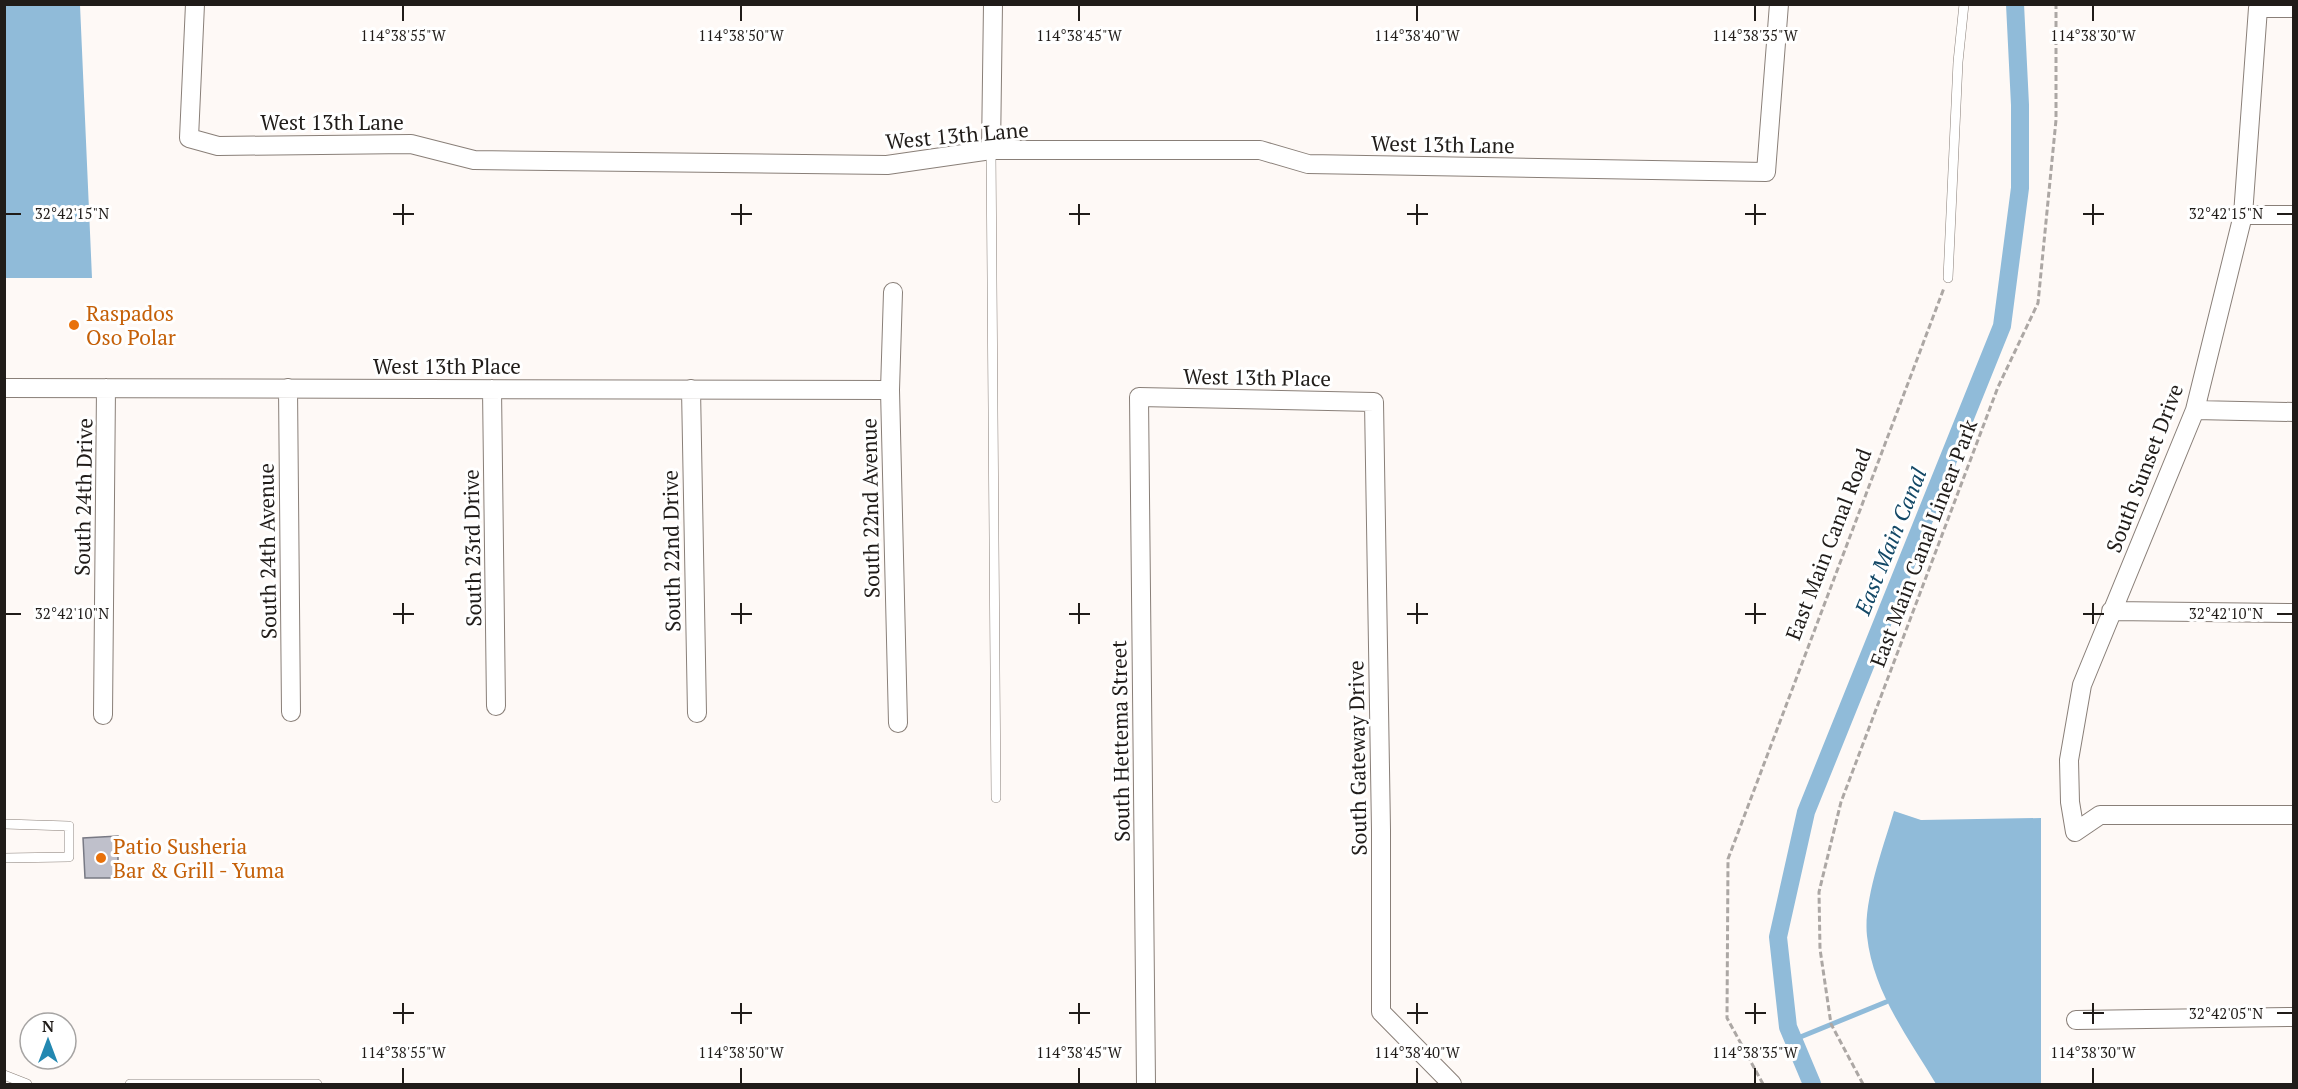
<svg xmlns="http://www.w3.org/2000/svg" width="2298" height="1089" viewBox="0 0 2298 1089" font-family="'PT Serif',serif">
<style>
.water{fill:#90bbd9}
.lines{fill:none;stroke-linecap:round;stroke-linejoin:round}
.stream{stroke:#90bbd9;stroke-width:5}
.canal{stroke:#90bbd9;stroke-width:18}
.building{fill:#bfc0cb;stroke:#787984;stroke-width:1.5}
.service-casing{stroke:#897f78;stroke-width:10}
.minor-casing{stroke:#897f78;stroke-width:20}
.path{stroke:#aca7a4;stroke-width:3;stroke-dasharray:6 3;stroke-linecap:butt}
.service{stroke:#fff;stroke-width:9}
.minor{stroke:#fff;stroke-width:18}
.ticks{fill:none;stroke:#201c19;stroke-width:2}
.food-dot{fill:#e8710a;stroke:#fff;stroke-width:2}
.labels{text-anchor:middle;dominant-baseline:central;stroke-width:6;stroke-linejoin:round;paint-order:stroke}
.street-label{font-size:21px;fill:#201c19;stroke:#fff}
.food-label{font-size:21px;fill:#c56008;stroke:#fff;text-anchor:start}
.water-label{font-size:22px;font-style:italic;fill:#134866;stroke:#fff}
.ticks-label{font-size:15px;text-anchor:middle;fill:#201c19;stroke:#fff;stroke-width:6;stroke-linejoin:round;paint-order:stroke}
</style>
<rect width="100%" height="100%" fill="#fef9f6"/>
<!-- water -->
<path class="water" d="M 4,5 L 80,5 L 92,278 L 5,278 Z
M 1894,811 L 1921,820 L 2041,818 L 2041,1084 L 1936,1084 C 1908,1037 1873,992 1867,936 C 1863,901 1884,845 1894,811 Z"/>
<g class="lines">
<!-- stream -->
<path class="stream" d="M 1793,1040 L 1886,1002"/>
<!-- canal -->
<path class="canal" d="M 1812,1084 L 1788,1027 L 1778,937 L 1806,812 L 2002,326 L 2020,188 L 2020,105 L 2015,4"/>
</g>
<!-- building -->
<path class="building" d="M 118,836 L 118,878 L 85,878 L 83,838 Z"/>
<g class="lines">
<defs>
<path id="service" d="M 991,150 L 996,798
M 1948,278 L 1958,62 L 1964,4
M 4,824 L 69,826 L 69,857 L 4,858
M 4,1075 L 27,1084
M 130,1084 L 317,1084"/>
<path id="minor" d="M 195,4 L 189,138 L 218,146 L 411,144 L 474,160 L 887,165 L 991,150 L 1260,150 L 1308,164 L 1766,172 L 1779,4
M 2294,8 L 2258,8 L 2243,215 L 2195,410 L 2082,685 L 2069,760 L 2070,802 L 2075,832 L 2100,815 L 2294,815
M 991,150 L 993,4
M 2243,215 L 2294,215
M 893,292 L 890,390 L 898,723
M 4,388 L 890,390
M 288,388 L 291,712
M 492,389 L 496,706
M 691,389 L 697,713
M 2195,410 L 2294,412
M 2111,611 L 2294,613
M 103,715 L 106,388
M 2076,1020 L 2294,1017
M 1146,1084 L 1139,397 L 1374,402 L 1381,830 L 1381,1012 L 1452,1084"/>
</defs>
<!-- service casing -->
<use href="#service" class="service-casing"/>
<!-- minor casing -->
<use href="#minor" class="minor-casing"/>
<!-- path -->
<path class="path" d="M 1763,1084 L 1727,1018 L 1728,859 L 1944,288
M 1863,1084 L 1831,1024 L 1820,949 L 1819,892 L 1841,802 L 1998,387 L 2038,303 L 2056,120 L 2056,4"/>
<!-- service -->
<use href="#service" class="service"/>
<!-- minor -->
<use href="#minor" class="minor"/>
</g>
<!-- ticks -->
<path class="ticks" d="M 403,6 L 403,21M 741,6 L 741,21M 1079,6 L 1079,21M 1417,6 L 1417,21M 1755,6 L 1755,21M 2093,6 L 2093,21M 403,204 L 403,225M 741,204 L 741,225M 1079,204 L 1079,225M 1417,204 L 1417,225M 1755,204 L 1755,225M 2093,204 L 2093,225M 6,214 L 21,214M 393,214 L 414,214M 731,214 L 752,214M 1069,214 L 1090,214M 1407,214 L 1428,214M 1745,214 L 1766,214M 2083,214 L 2104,214M 2277,214 L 2292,214M 403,603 L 403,624M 741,603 L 741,624M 1079,603 L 1079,624M 1417,603 L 1417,624M 1755,603 L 1755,624M 2093,603 L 2093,624M 6,614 L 21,614M 393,614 L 414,614M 731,614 L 752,614M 1069,614 L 1090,614M 1407,614 L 1428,614M 1745,614 L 1766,614M 2083,614 L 2104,614M 2277,614 L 2292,614M 403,1003 L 403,1024M 741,1003 L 741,1024M 1079,1003 L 1079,1024M 1417,1003 L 1417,1024M 1755,1003 L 1755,1024M 2093,1003 L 2093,1024M 393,1013 L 414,1013M 731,1013 L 752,1013M 1069,1013 L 1090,1013M 1407,1013 L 1428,1013M 1745,1013 L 1766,1013M 2083,1013 L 2104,1013M 2277,1013 L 2292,1013M 403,1068 L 403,1083M 741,1068 L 741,1083M 1079,1068 L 1079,1083M 1417,1068 L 1417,1083M 1755,1068 L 1755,1083M 2093,1068 L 2093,1083"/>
<!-- markers -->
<g class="food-dot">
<circle cx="74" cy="325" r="6"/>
<circle cx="101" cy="858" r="6"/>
</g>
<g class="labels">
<!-- street labels -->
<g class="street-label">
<text x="332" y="122">West 13th Lane</text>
<text transform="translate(957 135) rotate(-5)">West 13th Lane</text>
<text transform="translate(1443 144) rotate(1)">West 13th Lane</text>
<text x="447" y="366">West 13th Place</text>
<text transform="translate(1257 377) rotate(1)">West 13th Place</text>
<text transform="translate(2144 468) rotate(-69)">South Sunset Drive</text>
<text transform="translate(83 497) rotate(-89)">South 24th Drive</text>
<text transform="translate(870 508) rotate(-91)">South 22nd Avenue</text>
<text transform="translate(1923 543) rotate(-69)">East Main Canal Linear Park</text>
<text transform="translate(1828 544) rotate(-69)">East Main Canal Road</text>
<text transform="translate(472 548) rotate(-91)">South 23rd Drive</text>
<text transform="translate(267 551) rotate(-91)">South 24th Avenue</text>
<text transform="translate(671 551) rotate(-91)">South 22nd Drive</text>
<text transform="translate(1120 741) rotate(-91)">South Hettema Street</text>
<text transform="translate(1357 758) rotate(-91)">South Gateway Drive</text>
</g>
<!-- food labels -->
<g class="food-label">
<text x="86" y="313">Raspados<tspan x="86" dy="24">Oso Polar</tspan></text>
<text x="113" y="846">Patio Susheria<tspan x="113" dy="24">Bar &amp; Grill - Yuma</tspan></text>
</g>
<!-- water labels -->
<g class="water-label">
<text transform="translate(1890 541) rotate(-68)">East Main Canal</text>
</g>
</g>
<g class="ticks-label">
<text x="403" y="41">114°38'55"W</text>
<text x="741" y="41">114°38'50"W</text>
<text x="1079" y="41">114°38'45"W</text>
<text x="1417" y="41">114°38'40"W</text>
<text x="1755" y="41">114°38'35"W</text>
<text x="2093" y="41">114°38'30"W</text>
<text x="72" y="219">32°42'15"N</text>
<text x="2226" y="219">32°42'15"N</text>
<text x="72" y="619">32°42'10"N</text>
<text x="2226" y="619">32°42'10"N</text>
<text x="2226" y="1019">32°42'05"N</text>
<text x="403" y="1058">114°38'55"W</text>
<text x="741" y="1058">114°38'50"W</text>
<text x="1079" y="1058">114°38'45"W</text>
<text x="1417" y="1058">114°38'40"W</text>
<text x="1755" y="1058">114°38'35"W</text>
<text x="2093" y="1058">114°38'30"W</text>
</g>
<!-- border -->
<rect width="2298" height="1089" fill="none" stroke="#201c19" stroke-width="12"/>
<!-- north arrow -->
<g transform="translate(48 1041)"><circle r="28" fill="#ffffff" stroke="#a6a4a3" stroke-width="1.5"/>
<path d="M0-4.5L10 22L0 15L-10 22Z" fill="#2388b1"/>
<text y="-9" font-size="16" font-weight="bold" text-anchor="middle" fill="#201c19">N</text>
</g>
</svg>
